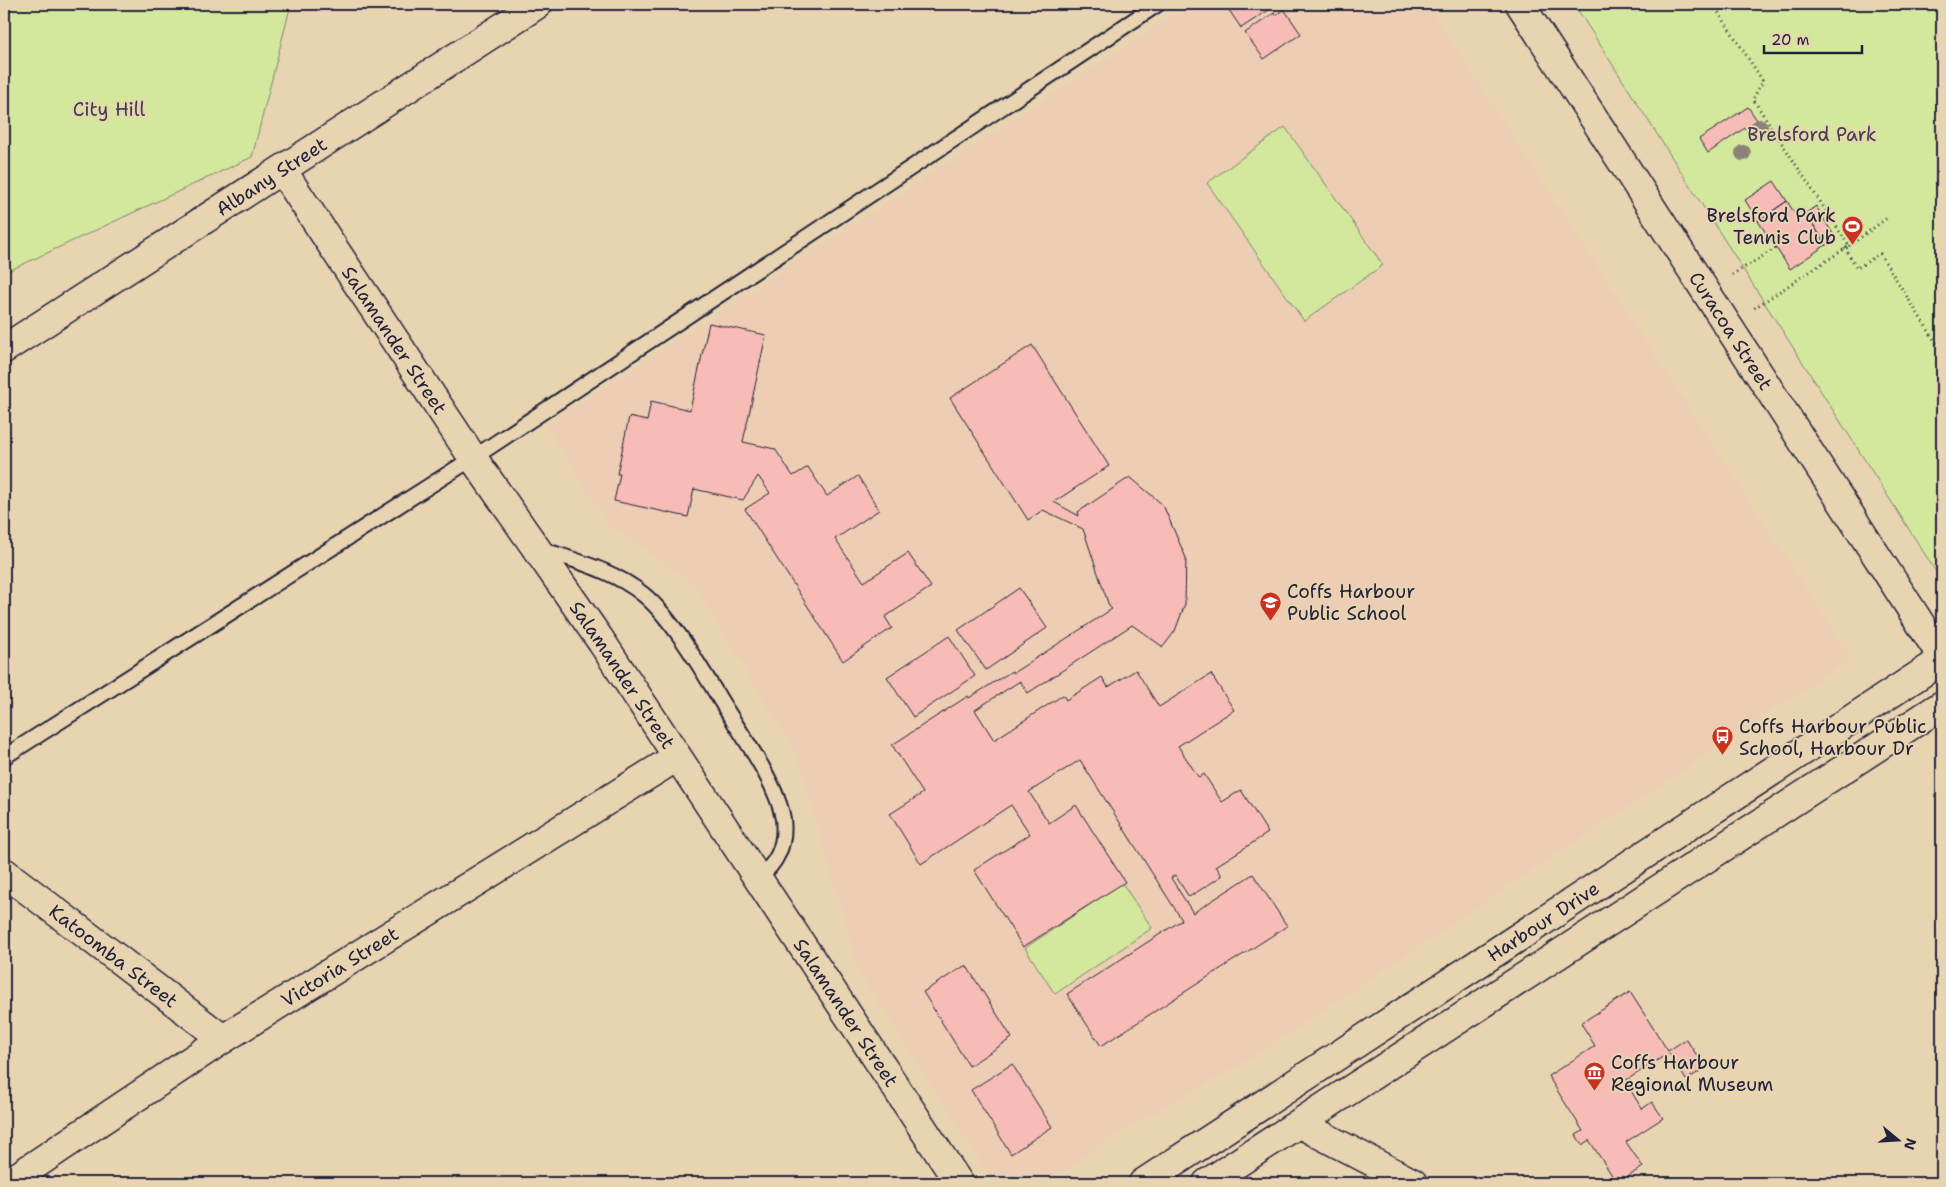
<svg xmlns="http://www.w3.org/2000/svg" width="1946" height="1187" viewBox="0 0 1946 1187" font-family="'Shantell Sans',sans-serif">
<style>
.built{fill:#edcdb3}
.green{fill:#d3e89d;stroke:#7a856c}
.building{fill:#f7bcb5;stroke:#22223b}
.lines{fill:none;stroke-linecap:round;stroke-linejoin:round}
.service-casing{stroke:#22223b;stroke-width:18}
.minor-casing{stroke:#22223b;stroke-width:31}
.tertiary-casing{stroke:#22223b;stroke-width:31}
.path{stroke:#22223b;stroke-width:3;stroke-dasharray:1 4;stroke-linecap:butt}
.service{stroke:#e9d4b2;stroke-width:14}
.minor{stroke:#e9d4b2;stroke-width:28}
.tertiary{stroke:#e9d4b2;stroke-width:28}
.tree{fill:#8a8379}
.labels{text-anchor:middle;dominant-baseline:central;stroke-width:4;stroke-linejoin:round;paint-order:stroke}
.park-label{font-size:19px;fill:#3d404a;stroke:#e9d4b2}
.street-label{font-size:19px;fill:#22223b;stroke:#e9d4b2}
.poi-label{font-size:19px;fill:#22223b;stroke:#e9d4b2;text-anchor:start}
</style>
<rect width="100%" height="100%" fill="#e9d4b2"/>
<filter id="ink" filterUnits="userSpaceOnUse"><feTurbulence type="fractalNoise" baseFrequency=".02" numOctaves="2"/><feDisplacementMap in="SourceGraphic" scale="10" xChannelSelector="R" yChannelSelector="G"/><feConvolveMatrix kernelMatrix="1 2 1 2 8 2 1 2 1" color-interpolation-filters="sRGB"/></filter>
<g filter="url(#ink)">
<!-- built -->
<path class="built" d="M 1190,4 L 1427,4 L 1851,658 L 1253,1057 L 1109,1138 L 1046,1183 L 996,1183 L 992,1180 L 859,972 L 798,756 L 693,583 L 609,525 L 546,426 Z"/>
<!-- green -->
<path class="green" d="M 4,4 L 291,4 L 252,157 L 4,273 Z
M 1574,4 L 1942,4 L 1942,581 Z
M 1285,127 L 1383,265 L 1304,321 L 1207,183 Z
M 1122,883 L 1152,928 L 1055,994 L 1025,948 Z"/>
<!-- building -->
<path class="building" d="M 1225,4 L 1278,4 L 1241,28 Z
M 1284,9 L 1301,34 L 1264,59 L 1245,33 L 1274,13 L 1276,15 Z
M 1748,107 L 1757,120 L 1708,153 L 1699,139 Z
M 1774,181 L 1787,201 L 1758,221 L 1745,200 Z
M 1787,201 L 1795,214 L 1803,209 L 1826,245 L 1790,269 L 1758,221 Z
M 1816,206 L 1836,239 L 1826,245 L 1806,213 Z
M 709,323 L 766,335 L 743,442 L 775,449 L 793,476 L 808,467 L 827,496 L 858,476 L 879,510 L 835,539 L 864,582 L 908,553 L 931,587 L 885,617 L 892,628 L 843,661 L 745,509 L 770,493 L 758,476 L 743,500 L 694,489 L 688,517 L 614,501 L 620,474 L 617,474 L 629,417 L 647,421 L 651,401 L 690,410 Z
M 1032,345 L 1109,466 L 1054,502 L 1079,516 L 1078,512 L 1130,477 L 1163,505 L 1186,558 L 1185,604 L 1175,631 L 1163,647 L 1132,625 L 1028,693 L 1020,681 L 975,710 L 994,740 L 1063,695 L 1066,700 L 1102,677 L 1108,687 L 1136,670 L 1159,707 L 1211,674 L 1234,710 L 1178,746 L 1199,778 L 1204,774 L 1222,802 L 1241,790 L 1268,833 L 1216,866 L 1222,876 L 1189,897 L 1175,875 L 1171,878 L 1193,913 L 1253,874 L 1287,926 L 1101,1046 L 1067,994 L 1182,920 L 1080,760 L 1029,792 L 1049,823 L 1076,805 L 1125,882 L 1023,947 L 974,870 L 1030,834 L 1011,805 L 921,864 L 890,814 L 923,793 L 892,745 L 968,696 L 969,698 L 1012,671 L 1013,673 L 1112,609 L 1109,606 L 1083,529 L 1043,510 L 1028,520 L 950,398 Z
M 1019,588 L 1047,628 L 986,670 L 958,630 Z
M 949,636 L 975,676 L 913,717 L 887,677 Z
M 966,965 L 1012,1038 L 969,1066 L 923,992 Z
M 1630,992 L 1668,1051 L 1686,1039 L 1705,1068 L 1686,1080 L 1669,1053 L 1625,1081 L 1642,1109 L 1652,1102 L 1663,1118 L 1626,1142 L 1643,1167 L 1617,1183 L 1589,1140 L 1582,1145 L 1576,1135 L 1583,1131 L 1548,1076 L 1595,1046 L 1581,1023 Z
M 1012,1064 L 1052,1127 L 1011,1154 L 971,1090 Z"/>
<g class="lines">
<defs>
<path id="service" d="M 541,549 C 576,561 615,571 644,595 C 674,620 703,672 724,706 C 743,737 777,783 783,819 C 786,844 777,865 757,878
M 4,757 L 473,458 L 1158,4"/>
<g id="minor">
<path id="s1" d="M 1520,4 L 1942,657"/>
<path id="s2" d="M 282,170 L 473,458 L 601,641 L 959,1183"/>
<path id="s3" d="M 4,872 L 223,1039"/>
<path d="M 1300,1124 L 1413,1183"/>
<path id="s4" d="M 8,1183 L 223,1039 L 677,757"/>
</g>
<g id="tertiary">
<path id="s5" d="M 4,349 L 538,4"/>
<path id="s6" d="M 1143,1183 L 1942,660"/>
<path d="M 1207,1183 L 1942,705"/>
</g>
</defs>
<!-- service casing -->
<use href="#service" class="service-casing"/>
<!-- minor casing -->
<use href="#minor" class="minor-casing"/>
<!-- tertiary casing -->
<use href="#tertiary" class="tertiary-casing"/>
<!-- path -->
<path class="path" d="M 1713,4 L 1763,81 L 1753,99 L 1849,246 L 1753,309
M 1849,246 L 1887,218
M 1845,248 L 1857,268 L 1880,254 L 1942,352
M 1732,275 L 1776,248
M 1292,1183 L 1294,1183"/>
<!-- service -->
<use href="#service" class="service"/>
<!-- minor -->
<use href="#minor" class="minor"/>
<!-- tertiary -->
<use href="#tertiary" class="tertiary"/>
</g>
<!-- trees -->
<g class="tree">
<circle cx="1760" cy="127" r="8"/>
<circle cx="1743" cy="153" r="8"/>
</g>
</g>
<!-- icons -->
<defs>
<symbol id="stadium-pin" viewBox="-11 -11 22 30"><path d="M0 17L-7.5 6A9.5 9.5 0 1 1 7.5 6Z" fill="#c8321e" stroke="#e9d4b2"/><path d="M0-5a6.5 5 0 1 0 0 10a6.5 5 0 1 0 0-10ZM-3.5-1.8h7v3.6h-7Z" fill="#fff"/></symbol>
<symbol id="school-pin" viewBox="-11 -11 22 30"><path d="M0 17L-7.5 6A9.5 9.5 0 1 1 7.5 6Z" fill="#c8321e" stroke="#e9d4b2"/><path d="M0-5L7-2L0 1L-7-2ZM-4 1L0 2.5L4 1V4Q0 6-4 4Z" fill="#fff"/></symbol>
<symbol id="bus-pin" viewBox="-11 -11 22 30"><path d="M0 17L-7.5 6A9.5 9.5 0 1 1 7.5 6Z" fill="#c8321e" stroke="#e9d4b2"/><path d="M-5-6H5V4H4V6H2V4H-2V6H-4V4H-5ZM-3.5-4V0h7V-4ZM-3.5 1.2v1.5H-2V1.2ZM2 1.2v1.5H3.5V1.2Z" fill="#fff"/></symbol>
<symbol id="museum-pin" viewBox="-11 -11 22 30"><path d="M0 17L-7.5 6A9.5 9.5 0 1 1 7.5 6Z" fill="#c8321e" stroke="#e9d4b2"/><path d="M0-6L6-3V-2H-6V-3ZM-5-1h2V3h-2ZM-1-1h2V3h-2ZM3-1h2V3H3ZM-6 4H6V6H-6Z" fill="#fff"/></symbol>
</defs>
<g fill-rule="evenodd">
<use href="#stadium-pin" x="1840" y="214" width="25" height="34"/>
<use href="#school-pin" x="1258" y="590" width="25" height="34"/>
<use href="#bus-pin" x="1710" y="724" width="25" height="34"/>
<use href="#museum-pin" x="1582" y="1060" width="25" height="34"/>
</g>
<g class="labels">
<!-- park labels -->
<g class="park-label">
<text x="109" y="109">City Hill</text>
<text x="1812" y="134">Brelsford Park</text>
</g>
<!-- street labels -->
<g class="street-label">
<text stroke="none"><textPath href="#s5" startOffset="318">Albany Street</textPath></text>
<text stroke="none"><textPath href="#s1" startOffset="389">Curacoa Street</textPath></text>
<text stroke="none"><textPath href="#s2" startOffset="204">Salamander Street</textPath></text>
<text stroke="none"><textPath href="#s2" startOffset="609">Salamander Street</textPath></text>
<text stroke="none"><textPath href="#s6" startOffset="478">Harbour Drive</textPath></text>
<text stroke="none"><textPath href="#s3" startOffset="138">Katoomba Street</textPath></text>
<text stroke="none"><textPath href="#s4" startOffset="396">Victoria Street</textPath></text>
<text stroke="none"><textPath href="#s2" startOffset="1014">Salamander Street</textPath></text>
</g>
<!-- poi labels -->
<g class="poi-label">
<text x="1836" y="215" text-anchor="end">Brelsford Park<tspan x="1836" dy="22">Tennis Club</tspan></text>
<text x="1287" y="591">Coffs Harbour<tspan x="1287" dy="22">Public School</tspan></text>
<text x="1739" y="726">Coffs Harbour Public<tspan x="1739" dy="22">School, Harbour Dr</tspan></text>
<text x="1611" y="1062">Coffs Harbour<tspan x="1611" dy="22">Regional Museum</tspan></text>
</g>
</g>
<!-- margin -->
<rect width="1946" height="1187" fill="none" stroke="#e9d4b2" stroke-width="20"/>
<rect x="10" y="10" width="1926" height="1167" fill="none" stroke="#22223b" stroke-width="2" filter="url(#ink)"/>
<!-- north arrow -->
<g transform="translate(1898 1140) rotate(108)" stroke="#e9d4b2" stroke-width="4" paint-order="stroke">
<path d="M0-4L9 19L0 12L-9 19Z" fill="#22223b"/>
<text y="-8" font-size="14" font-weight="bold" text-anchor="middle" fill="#22223b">N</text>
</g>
<!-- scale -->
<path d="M1764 45v8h98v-8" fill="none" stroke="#22223b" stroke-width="2.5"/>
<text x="1771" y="45" font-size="15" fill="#22223b" stroke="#e9d4b2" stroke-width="4" paint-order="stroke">20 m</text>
</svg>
